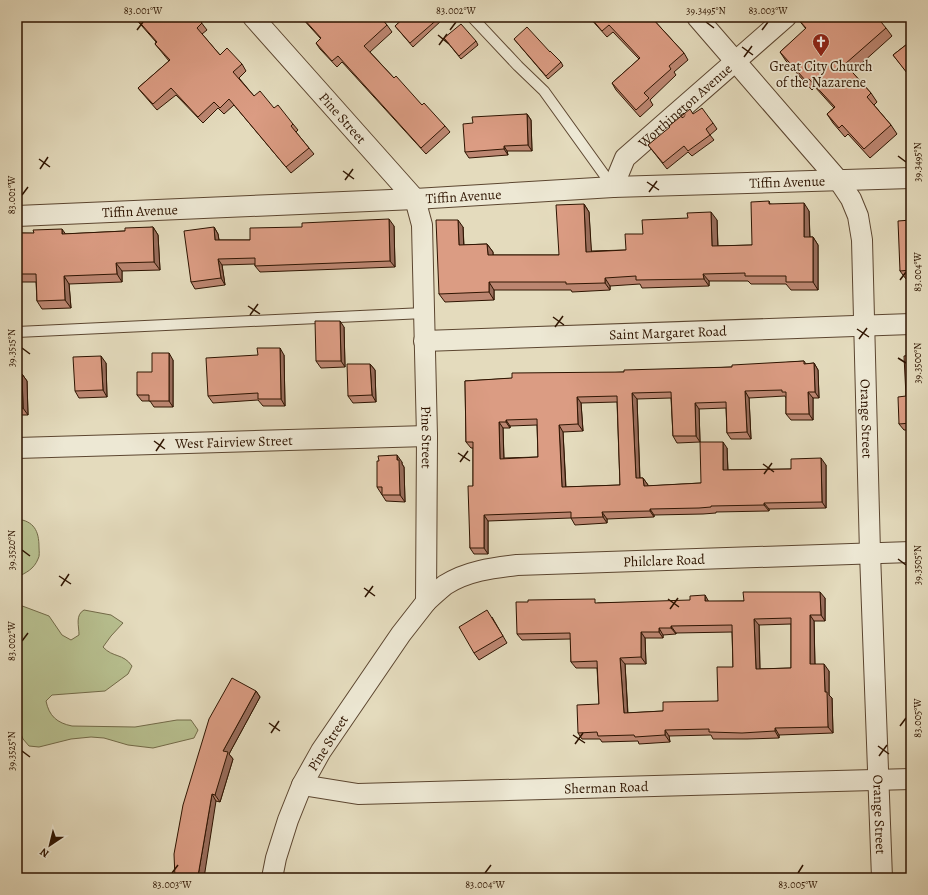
<svg xmlns="http://www.w3.org/2000/svg" width="928" height="895" viewBox="0 0 928 895" font-family="Alegreya,serif">
<style>
.green{fill:#b7bf8f;stroke:#726a48}
.lines{fill:none;stroke-linecap:round;stroke-linejoin:round}
.service-casing{stroke:#5c4630;stroke-width:12}
.minor-casing{stroke:#5c4630;stroke-width:22}
.service{stroke:#ede8d4;stroke-width:10}
.minor{stroke:#ede8d4;stroke-width:20}
.wall{fill:#bc8671;stroke:#2e1401;fill-rule:evenodd}
.shaded-wall{fill:#996d5c;stroke:#2e1401}
.building{fill:#db9c83;stroke:#2e1401;fill-rule:evenodd}
.ticks{fill:none;stroke:#2e1401;stroke-width:1.5}
.labels{text-anchor:middle;dominant-baseline:central;stroke-width:3.5;stroke-linejoin:round;paint-order:stroke}
.poi-label{font-size:14px;fill:#2e1401;stroke:#ede8d4}
.street-label{font-size:14px;fill:#2e1401;stroke:#ede8d4}
.neatline{fill:none;stroke:#2e1401;stroke-width:1.5}
.ticks-label{font-size:10px;text-anchor:middle;fill:#2e1401}
</style>
<rect width="100%" height="100%" fill="#e4dbbd"/>
<filter id="stains"><feTurbulence type="fractalNoise" baseFrequency=".005" numOctaves="4"/><feColorMatrix values="0 0 0 0 .2 0 0 0 0 .09 0 0 0 0 .02 0 0 0 .5 -.17"/></filter>
<radialGradient id="worn" r=".72"><stop offset=".6" stop-color="#630" stop-opacity="0"/><stop offset="1" stop-color="#630" stop-opacity=".3"/></radialGradient>
<!-- green -->
<path class="green" d="M 17,519 C 34,521 39,531 39,547 C 39,551 40,556 38,559 C 34,569 26,573 17,577 Z
M 17,604 L 49,616 L 62,635 L 71,640 L 79,635 C 79,626 75,615 84,610 L 111,615 L 123,623 L 111,636 L 103,647 C 113,658 123,653 132,666 L 128,674 L 105,691 L 52,695 L 46,701 C 49,716 57,723 72,726 L 135,727 L 177,720 L 191,720 L 198,730 L 194,738 L 153,748 L 128,745 L 104,738 L 91,737 L 71,739 L 39,747 L 29,746 L 23,739 L 17,724 Z"/>
<g class="lines">
<defs>
<path id="service" d="M 472,17 L 518,66 L 544,91 L 613,187
M 17,332 L 424,313"/>
<g id="minor">
<path id="s1" d="M 253,17 L 415,199 L 422,225 L 427,436 L 426,602 L 401,634 L 321,751 L 302,785 L 288,820 L 276,858 L 272,878"/>
<path id="s2" d="M 697,17 L 839,181 L 851,199 L 858,216 L 862,240 L 870,553 L 882,878"/>
<path id="s3" d="M 613,187 L 625,158 L 786,17"/>
<path id="s4" d="M 17,216 L 415,199 L 613,187 L 911,178"/>
<path id="s5" d="M 424,341 L 911,324"/>
<path id="s6" d="M 17,448 L 427,436"/>
<path id="s7" d="M 426,602 C 432,596 439,590 445,585 C 467,571 492,568 517,565 L 911,552"/>
<path id="s8" d="M 302,785 L 358,794 L 911,779"/>
</g>
</defs>
<!-- service casing -->
<use href="#service" class="service-casing"/>
<!-- minor casing -->
<use href="#minor" class="minor-casing"/>
<!-- service -->
<use href="#service" class="service"/>
<!-- minor -->
<use href="#minor" class="minor"/>
</g>
<!-- wall -->
<path class="wall" d="M 134,17 L 197,17 L 207,30 L 202,34 L 220,55 L 242,64 L 246,71 L 239,78 L 254,96 L 274,108 L 293,124 L 298,130 L 296,132 L 309,148 L 314,154 L 291,173 L 234,105 L 224,114 L 218,108 L 203,123 L 176,95 L 157,110 L 143,94 L 138,88 L 169,61 L 160,50 L 155,44 L 156,42 Z
M 301,17 L 380,17 L 387,25 L 392,32 L 370,52 L 394,78 L 422,105 L 445,126 L 450,132 L 426,154 L 342,62 L 337,67 L 320,49 L 316,43 L 321,39 Z
M 405,17 L 440,17 L 442,20 L 413,47 L 395,26 Z
M 589,17 L 651,17 L 684,53 L 688,60 L 674,72 L 676,75 L 650,100 L 653,105 L 640,117 L 616,90 L 612,83 L 639,59 L 613,32 L 607,37 Z
M 798,19 L 886,28 L 892,36 L 852,72 L 871,93 L 877,102 L 874,105 L 891,125 L 897,134 L 870,158 L 848,134 L 845,137 L 833,123 L 827,114 L 834,108 L 815,87 L 812,90 L 786,61 L 780,52 L 806,29 Z
M 444,38 L 476,41 L 478,45 L 461,59 Z
M 514,39 L 550,52 L 561,62 L 563,66 L 548,79 Z
M 911,41 L 911,75 L 910,76 L 893,55 Z
M 527,114 L 531,120 L 532,151 L 507,151 L 508,155 L 469,158 L 465,152 L 473,123 Z
M 693,114 L 713,123 L 717,129 L 710,135 L 714,140 L 692,156 L 688,152 L 667,169 L 648,145 Z
M 769,201 L 770,204 L 809,211 L 810,237 L 813,237 L 818,245 L 818,290 L 791,290 L 786,284 L 751,284 L 748,281 L 709,281 L 709,286 L 642,288 L 640,284 L 610,286 L 610,290 L 572,292 L 571,290 L 494,290 L 494,300 L 445,302 L 439,294 L 463,227 L 464,245 L 487,244 L 493,252 L 493,255 L 559,255 L 584,204 L 589,212 L 591,251 L 626,250 L 643,234 L 717,220 L 718,246 L 752,245 Z
M 911,220 L 911,279 L 906,279 L 900,271 Z
M 394,226 L 395,267 L 260,272 L 255,266 L 255,264 L 222,265 L 225,285 L 195,289 L 191,282 L 214,227 L 218,234 L 219,240 L 250,240 Z
M 153,227 L 158,235 L 160,270 L 122,271 L 122,282 L 69,284 L 71,308 L 42,309 L 37,301 L 36,282 L 17,282 L 17,233 L 65,234 L 125,231 Z
M 344,327 L 345,367 L 321,368 L 316,361 Z
M 284,355 L 285,406 L 263,406 L 258,400 L 213,403 L 208,396 Z
M 911,355 L 911,430 L 904,430 L 899,424 L 906,396 Z
M 173,360 L 173,407 L 154,407 L 150,401 L 142,401 L 137,395 L 152,372 Z
M 804,361 L 806,364 L 814,363 L 818,370 L 819,398 L 813,398 L 813,420 L 791,420 L 786,414 L 786,398 L 785,396 L 749,398 L 751,439 L 731,439 L 727,433 L 726,408 L 699,409 L 700,442 L 677,443 L 673,436 L 671,398 L 637,399 L 640,478 L 643,478 L 648,485 L 648,486 L 701,483 L 727,448 L 728,470 L 791,469 L 826,465 L 826,508 L 769,509 L 769,511 L 716,512 L 716,513 L 703,514 L 654,515 L 654,517 L 607,519 L 607,523 L 575,525 L 571,518 L 488,521 L 488,554 L 474,554 L 470,548 L 473,486 L 473,448 L 471,448 L 466,442 L 465,381 L 624,372 L 732,367 ZM 617,402 L 620,485 L 566,487 L 563,432 L 583,431 L 581,403 ZM 537,425 L 538,457 L 504,458 L 503,428 L 510,428 L 510,426 Z
M 106,363 L 107,397 L 79,398 L 75,391 Z
M 370,364 L 375,370 L 376,402 L 353,403 L 348,396 Z
M 17,374 L 22,374 L 27,381 L 28,415 L 17,415 Z
M 402,462 L 402,464 L 404,467 L 405,502 L 386,501 L 377,487 Z
M 825,598 L 825,621 L 814,621 L 815,664 L 829,671 L 829,695 L 832,698 L 833,733 L 779,735 L 779,738 L 747,739 L 713,739 L 711,735 L 669,736 L 670,742 L 639,744 L 638,741 L 602,742 L 600,739 L 582,739 L 578,733 L 599,704 L 597,668 L 576,668 L 571,662 L 571,639 L 522,640 L 517,634 L 598,603 L 744,601 ZM 791,624 L 791,668 L 760,669 L 759,625 ZM 732,632 L 733,667 L 718,701 L 663,711 L 628,713 L 625,664 L 646,664 L 645,638 L 663,638 L 663,635 L 676,634 L 676,633 Z
M 492,617 L 507,643 L 479,660 L 474,653 Z
M 256,691 L 260,697 L 229,754 L 233,759 L 220,802 L 216,801 L 175,878 Z"/>
<!-- shaded-wall -->
<path class="shaded-wall" d="M 527,114 L 531,120 L 532,151 L 528,145 Z
M 504,146 L 507,151 L 508,155 L 504,149 Z
M 804,203 L 809,211 L 810,245 L 804,237 Z
M 584,204 L 589,212 L 592,260 L 586,252 Z
M 711,212 L 717,220 L 718,254 L 712,246 Z
M 389,219 L 394,226 L 395,267 L 390,261 Z
M 458,220 L 463,227 L 464,253 L 459,245 Z
M 153,227 L 158,235 L 160,270 L 154,262 Z
M 214,227 L 218,234 L 220,247 L 215,240 Z
M 62,229 L 67,236 L 62,234 Z
M 813,237 L 818,245 L 818,290 L 813,282 Z
M 487,244 L 493,252 L 493,263 L 488,255 Z
M 218,259 L 222,265 L 225,285 L 221,278 Z
M 116,263 L 122,271 L 122,282 L 117,274 Z
M 703,274 L 709,281 L 709,286 L 704,279 Z
M 64,276 L 69,284 L 71,308 L 65,300 Z
M 605,278 L 610,286 L 610,290 L 605,283 Z
M 489,282 L 494,290 L 494,300 L 489,292 Z
M 340,321 L 344,327 L 345,367 L 341,361 Z
M 280,348 L 284,355 L 285,406 L 281,399 Z
M 169,353 L 173,360 L 173,407 L 169,401 Z
M 101,356 L 106,363 L 107,397 L 103,390 Z
M 814,363 L 818,370 L 819,398 L 815,392 Z
M 370,364 L 375,370 L 376,402 L 372,395 Z
M 22,374 L 27,381 L 28,415 L 23,408 Z
M 745,391 L 749,398 L 751,439 L 747,432 Z
M 808,392 L 813,398 L 813,420 L 809,414 Z
M 632,393 L 637,399 L 640,485 L 636,478 Z
M 577,397 L 581,403 L 583,431 L 578,424 Z
M 695,403 L 699,409 L 700,442 L 696,436 Z
M 506,420 L 510,426 L 510,428 L 506,422 Z
M 499,422 L 503,428 L 504,465 L 500,459 Z
M 559,425 L 563,432 L 566,494 L 562,487 Z
M 723,442 L 727,448 L 728,476 L 723,470 Z
M 397,455 L 402,462 L 402,464 L 404,467 L 405,502 L 400,495 Z
M 821,458 L 826,465 L 826,508 L 822,502 Z
M 643,478 L 648,485 L 648,492 L 644,486 Z
M 764,503 L 769,509 L 769,511 L 764,505 Z
M 650,509 L 654,515 L 654,517 L 650,511 Z
M 602,512 L 607,519 L 607,523 L 603,517 Z
M 484,515 L 488,521 L 488,554 L 484,548 Z
M 820,592 L 825,598 L 825,621 L 821,615 Z
M 705,595 L 709,602 L 705,601 Z
M 810,615 L 814,621 L 815,671 L 810,664 Z
M 754,619 L 759,625 L 760,675 L 756,669 Z
M 671,626 L 676,633 L 676,634 L 671,628 Z
M 659,628 L 663,635 L 663,638 L 659,632 Z
M 641,632 L 645,638 L 646,664 L 641,657 Z
M 620,658 L 625,664 L 628,720 L 624,713 Z
M 824,664 L 829,671 L 829,695 L 832,698 L 833,733 L 828,727 L 825,692 Z
M 256,691 L 260,697 L 229,754 L 233,759 L 220,802 L 215,795 L 223,751 Z
M 775,728 L 779,735 L 779,738 L 775,731 Z
M 665,730 L 669,736 L 670,742 L 665,735 Z
M 212,794 L 216,801 L 204,878 L 200,878 L 198,876 Z"/>
<!-- building -->
<path class="building" d="M 135,17 L 197,17 L 202,23 L 197,28 L 220,55 L 227,48 L 242,64 L 233,72 L 254,96 L 260,91 L 274,108 L 278,105 L 293,124 L 291,126 L 309,148 L 286,167 L 229,99 L 220,108 L 214,102 L 198,117 L 171,88 L 153,104 L 138,88 L 170,60 L 155,44 L 157,42 Z
M 302,17 L 380,17 L 387,25 L 364,46 L 394,78 L 396,76 L 422,105 L 424,103 L 445,126 L 421,148 L 338,56 L 332,61 L 316,43 L 321,38 Z
M 405,17 L 440,17 L 410,43 L 395,26 Z
M 590,17 L 651,17 L 684,53 L 669,66 L 671,69 L 644,93 L 649,98 L 636,110 L 612,83 L 640,58 L 609,25 L 602,31 Z
M 801,17 L 877,17 L 886,28 L 845,64 L 871,93 L 867,97 L 891,125 L 864,149 L 842,125 L 839,128 L 827,114 L 835,107 L 809,79 L 806,81 L 780,52 L 806,28 L 798,19 Z
M 461,24 L 476,41 L 459,56 L 444,38 Z
M 527,27 L 550,52 L 550,51 L 561,62 L 546,76 L 514,39 Z
M 911,41 L 911,71 L 910,70 L 907,73 L 893,55 Z
M 702,108 L 713,123 L 706,129 L 710,135 L 688,151 L 684,146 L 663,163 L 648,145 L 670,127 L 669,126 L 690,109 L 693,114 Z
M 527,114 L 528,145 L 504,146 L 504,149 L 465,152 L 463,124 L 473,123 L 472,117 Z
M 769,201 L 769,204 L 804,203 L 804,237 L 813,237 L 813,282 L 786,282 L 786,276 L 745,276 L 745,273 L 703,274 L 704,279 L 636,280 L 636,276 L 605,278 L 605,283 L 566,284 L 566,282 L 489,282 L 489,292 L 439,294 L 436,220 L 458,220 L 459,245 L 487,244 L 488,255 L 559,255 L 556,205 L 584,204 L 586,252 L 626,250 L 625,234 L 643,234 L 642,220 L 688,218 L 687,213 L 711,212 L 712,246 L 752,245 L 751,202 Z
M 389,219 L 390,261 L 255,266 L 255,258 L 218,259 L 221,278 L 191,282 L 184,231 L 214,227 L 215,240 L 250,240 L 250,228 L 302,227 L 302,223 Z
M 911,220 L 911,270 L 900,271 L 898,221 Z
M 153,227 L 154,262 L 116,263 L 117,274 L 64,276 L 65,300 L 37,301 L 36,274 L 17,274 L 17,233 L 34,233 L 33,230 L 62,229 L 62,234 L 125,231 L 125,228 Z
M 315,321 L 340,321 L 341,361 L 316,361 Z
M 257,348 L 280,348 L 281,399 L 258,399 L 258,393 L 208,396 L 206,358 L 258,355 Z
M 152,353 L 169,353 L 169,401 L 149,401 L 149,395 L 137,395 L 137,372 L 152,372 Z
M 911,355 L 911,423 L 899,424 L 898,397 L 906,396 L 904,356 Z
M 101,356 L 103,390 L 75,391 L 73,357 Z
M 804,361 L 804,364 L 814,363 L 815,392 L 808,392 L 809,414 L 786,414 L 786,392 L 782,392 L 782,390 L 745,391 L 747,432 L 727,433 L 726,402 L 695,403 L 696,436 L 673,436 L 671,392 L 632,393 L 636,478 L 643,478 L 644,486 L 701,483 L 700,442 L 723,442 L 723,470 L 791,469 L 791,459 L 821,458 L 822,502 L 764,503 L 764,505 L 711,506 L 711,507 L 699,508 L 650,509 L 650,511 L 602,512 L 603,517 L 571,518 L 571,512 L 484,515 L 484,548 L 470,548 L 468,486 L 473,486 L 473,442 L 466,442 L 465,381 L 512,378 L 512,373 L 624,372 L 624,370 L 732,367 L 732,365 ZM 617,396 L 620,485 L 562,487 L 559,425 L 578,424 L 577,397 ZM 537,419 L 538,457 L 500,459 L 499,422 L 506,422 L 506,420 Z
M 347,364 L 370,364 L 372,395 L 348,396 Z
M 17,374 L 22,374 L 23,408 L 17,409 Z
M 397,455 L 397,460 L 399,460 L 400,495 L 382,495 L 382,487 L 377,487 L 377,461 L 379,461 L 378,456 Z
M 743,592 L 820,592 L 821,615 L 810,615 L 810,664 L 824,664 L 825,692 L 827,692 L 828,727 L 775,728 L 775,731 L 742,733 L 709,732 L 709,729 L 665,730 L 665,735 L 635,737 L 634,735 L 598,736 L 597,732 L 578,733 L 577,705 L 599,704 L 597,661 L 571,662 L 570,633 L 517,634 L 516,602 L 528,602 L 528,600 L 595,599 L 595,603 L 690,600 L 690,596 L 705,595 L 705,601 L 744,601 ZM 791,618 L 791,668 L 756,669 L 754,619 ZM 732,625 L 733,667 L 717,667 L 718,701 L 663,702 L 663,711 L 624,713 L 620,658 L 641,657 L 641,632 L 659,632 L 659,628 L 671,628 L 671,626 Z
M 487,610 L 503,636 L 474,653 L 459,627 Z
M 232,678 L 256,691 L 223,751 L 228,752 L 215,795 L 212,794 L 198,876 L 202,875 L 202,878 L 175,878 L 174,854 L 183,805 L 209,719 Z
M 311,877 L 371,878 L 311,878 Z"/>
<!-- ticks -->
<path class="ticks" d="M 706,22 L 714,28M 137,30 L 143,22M 450,30 L 456,22M 762,30 L 768,22M 438,35 L 449,44M 439,45 L 447,34M 742,47 L 753,55M 744,57 L 752,46M 898,156 L 906,162M 39,159 L 50,167M 40,169 L 48,157M 343,171 L 354,179M 345,180 L 353,169M 647,182 L 659,190M 649,192 L 657,181M 22,195 L 28,187M 900,280 L 906,272M 248,306 L 260,314M 250,315 L 258,304M 553,317 L 564,325M 555,327 L 563,316M 857,329 L 869,337M 859,339 L 867,328M 22,348 L 30,354M 898,358 L 906,363M 154,441 L 165,449M 156,451 L 164,439M 458,453 L 470,461M 460,462 L 468,451M 763,464 L 774,472M 764,474 L 772,463M 22,550 L 30,556M 898,559 L 906,565M 59,576 L 71,584M 61,586 L 69,574M 364,588 L 375,596M 365,597 L 373,586M 668,599 L 679,607M 670,609 L 678,598M 22,641 L 28,633M 269,723 L 280,731M 900,726 L 906,718M 271,733 L 279,721M 573,735 L 585,743M 575,744 L 583,733M 878,746 L 889,754M 22,751 L 30,757M 879,756 L 887,745M 172,873 L 178,865M 485,873 L 491,865M 798,873 L 803,865"/>
<!-- icons -->
<defs>
<symbol id="church-pin" viewBox="-11 -11 22 30"><path d="M0 17L-7.5 6A9.5 9.5 0 1 1 7.5 6Z" fill="#8f2418" stroke="#ede8d4"/><path d="M-1.2-6h2.4v3.5h3.3v2.4h-3.3V6h-2.4V-.1h-3.3v-2.4h3.3Z" fill="#fff"/></symbol>
</defs>
<g fill-rule="evenodd">
<use href="#church-pin" x="811" y="32" width="20" height="27"/>
</g>
<g class="labels">
<!-- poi labels -->
<g class="poi-label">
<text x="821" y="66">Great City Church<tspan x="821" dy="16">of the Nazarene</tspan></text>
</g>
<!-- street labels -->
<g class="street-label">
<text stroke="none"><textPath href="#s3" startOffset="111">Worthington Avenue</textPath></text>
<text stroke="none"><textPath href="#s1" startOffset="135">Pine Street</textPath></text>
<text stroke="none"><textPath href="#s4" startOffset="771">Tiffin Avenue</textPath></text>
<text stroke="none"><textPath href="#s4" startOffset="447">Tiffin Avenue</textPath></text>
<text stroke="none"><textPath href="#s4" startOffset="123">Tiffin Avenue</textPath></text>
<text stroke="none"><textPath href="#s5" startOffset="244">Saint Margaret Road</textPath></text>
<text stroke="none"><textPath href="#s2" startOffset="460">Orange Street</textPath></text>
<text stroke="none"><textPath href="#s1" startOffset="483">Pine Street</textPath></text>
<text stroke="none"><textPath href="#s6" startOffset="217">West Fairview Street</textPath></text>
<text stroke="none"><textPath href="#s7" startOffset="248">Philclare Road</textPath></text>
<text transform="translate(328 743) rotate(-58)">Pine Street</text>
<text stroke="none"><textPath href="#s8" startOffset="305">Sherman Road</textPath></text>
<text stroke="none"><textPath href="#s2" startOffset="856">Orange Street</textPath></text>
</g>
</g>
<!-- margin -->
<rect width="928" height="895" fill="none" stroke="#e4dbbd" stroke-width="44"/>
<!-- north arrow -->
<g transform="translate(50 845) rotate(215)" stroke="#ede8d4" stroke-width="3" paint-order="stroke">
<path d="M0-3L7 15L0 10L-7 15Z" fill="#2e1401"/>
<text y="-6" font-size="11" font-weight="bold" text-anchor="middle" fill="#2e1401">N</text>
</g>
<rect x="22" y="22" width="884" height="851" class="neatline"/>
<g class="ticks-label">
<text x="143" y="14">83.001°W</text>
<text x="456" y="14">83.002°W</text>
<text x="706" y="14">39.3495°N</text>
<text x="768" y="14">83.003°W</text>
<text transform="translate(917 162) rotate(-90)" y="4">39.3495°N</text>
<text transform="translate(11 195) rotate(-90)" y="4">83.001°W</text>
<text transform="translate(917 272) rotate(-90)" y="4">83.004°W</text>
<text transform="translate(11 348) rotate(-90)" y="4">39.3515°N</text>
<text transform="translate(917 363) rotate(-90)" y="4">39.3500°N</text>
<text transform="translate(11 550) rotate(-90)" y="4">39.3520°N</text>
<text transform="translate(917 565) rotate(-90)" y="4">39.3505°N</text>
<text transform="translate(11 641) rotate(-90)" y="4">83.002°W</text>
<text transform="translate(917 718) rotate(-90)" y="4">83.005°W</text>
<text transform="translate(11 751) rotate(-90)" y="4">39.3525°N</text>
<text x="172" y="888">83.003°W</text>
<text x="485" y="888">83.004°W</text>
<text x="798" y="888">83.005°W</text>
</g>
<rect width="100%" height="100%" filter="url(#stains)"/>
<rect width="100%" height="100%" fill="url(#worn)"/>
</svg>
